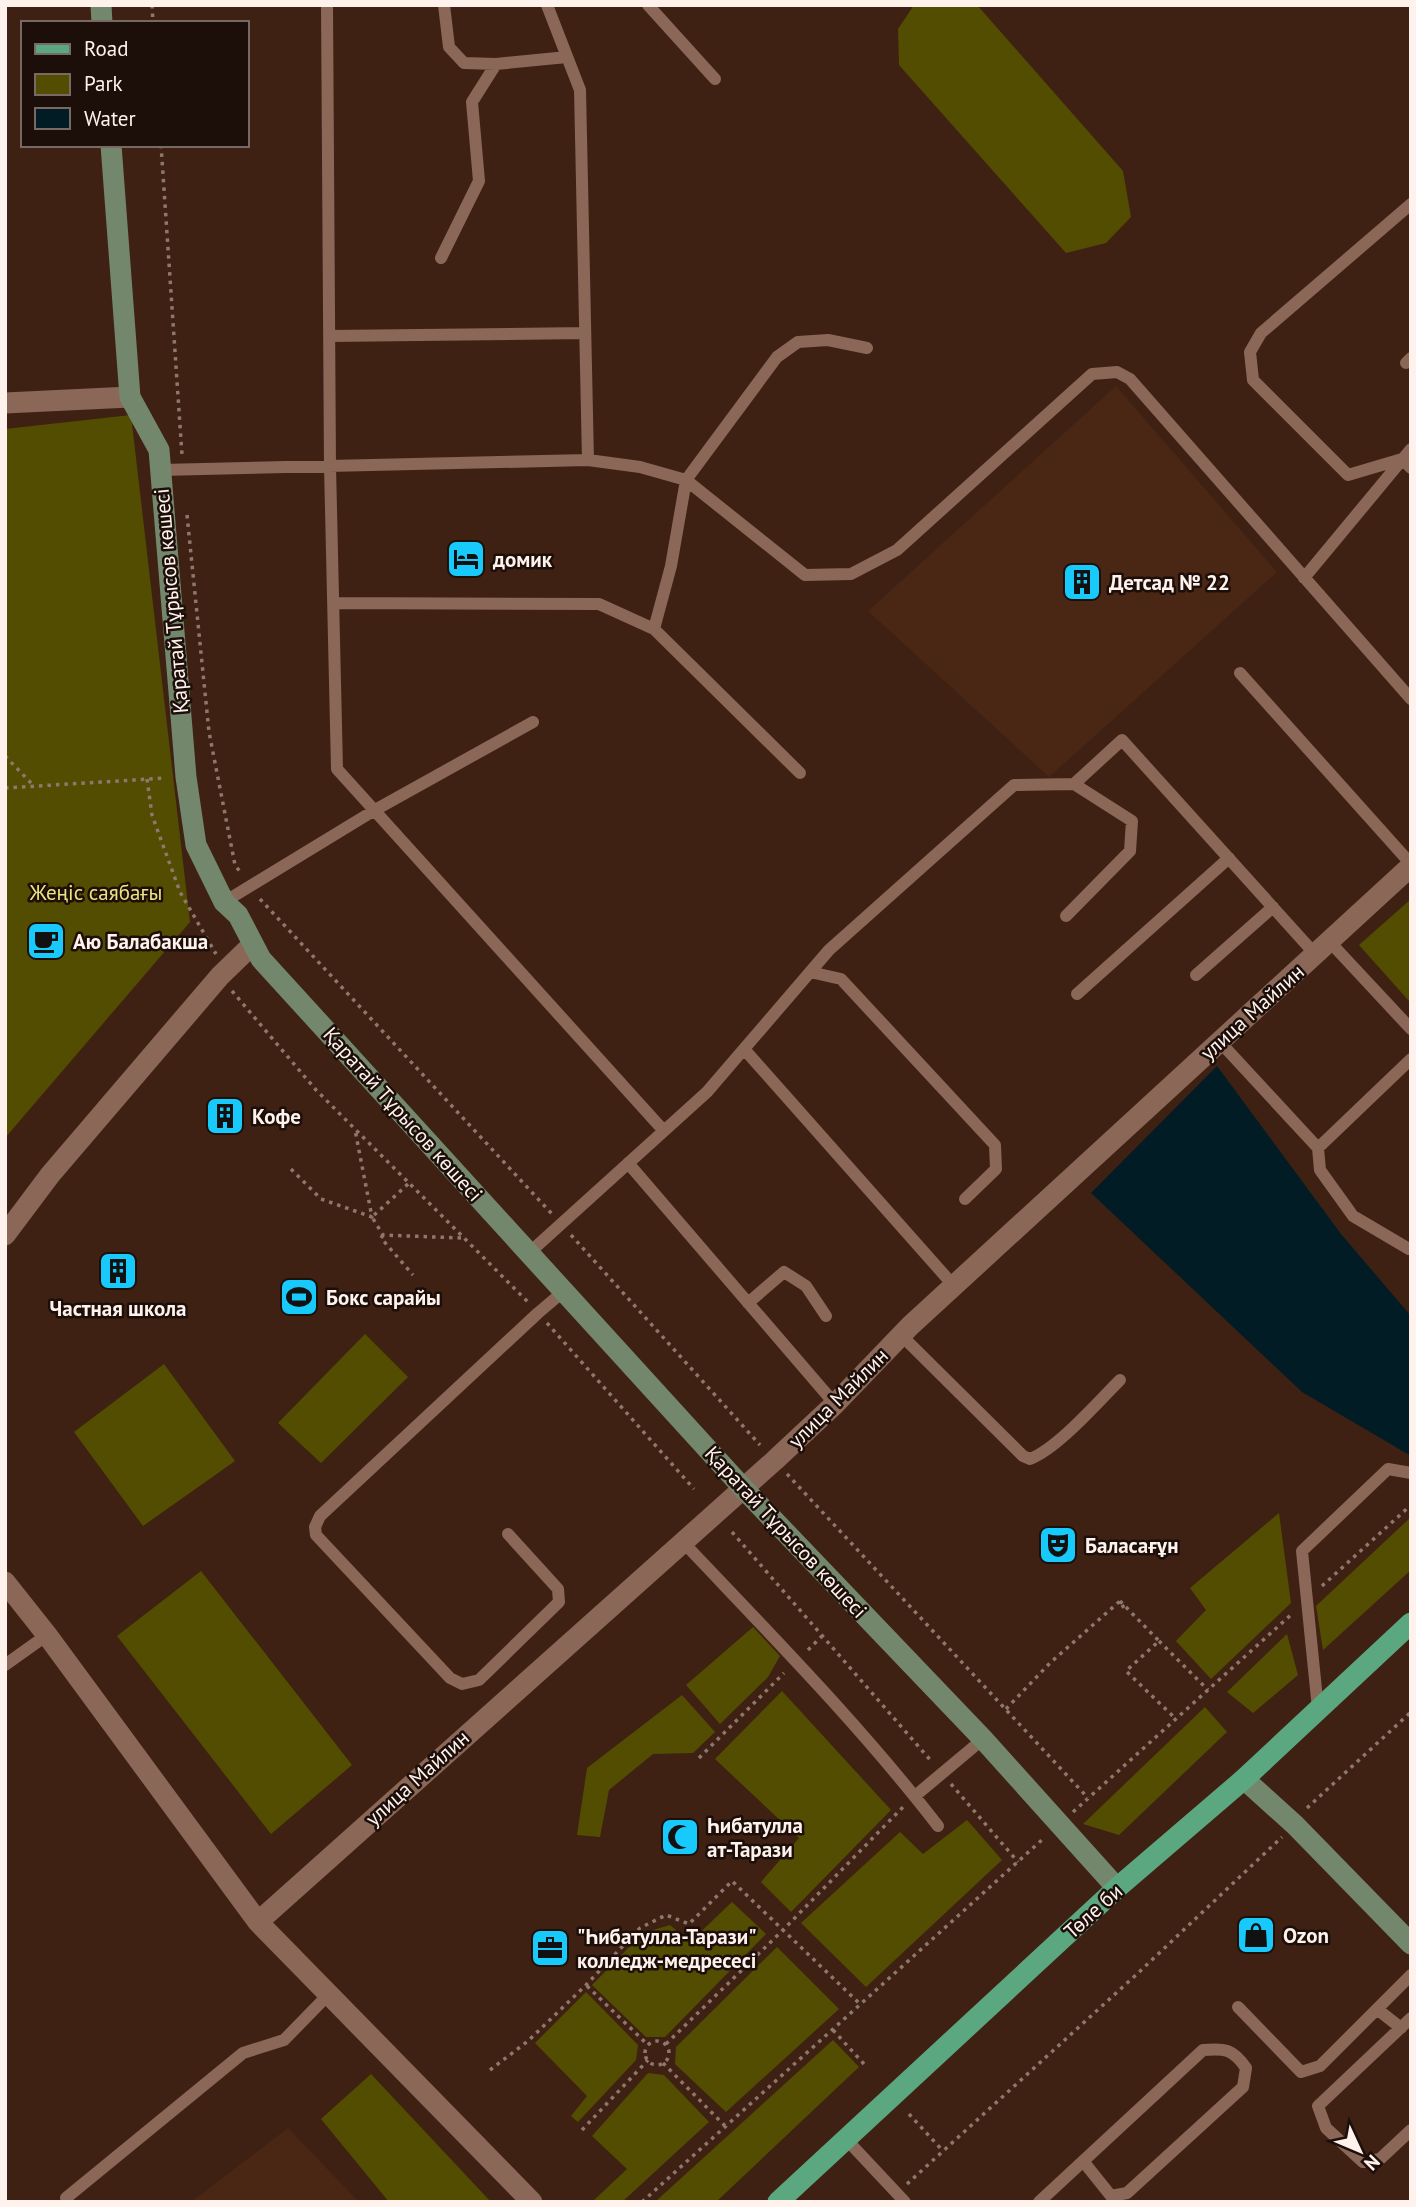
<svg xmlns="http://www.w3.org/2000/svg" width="1416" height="2207" viewBox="0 0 1416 2207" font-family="'PT Sans',sans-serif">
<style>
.built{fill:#4a2615}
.green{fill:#534d01}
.water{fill:#021c25}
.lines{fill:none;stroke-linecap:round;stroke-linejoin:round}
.path{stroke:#8e786e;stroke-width:3.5;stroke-dasharray:3.5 5;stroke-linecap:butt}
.lane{stroke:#8a6757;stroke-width:12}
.street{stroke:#8a6757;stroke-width:21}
.secondary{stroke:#73876c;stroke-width:21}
.primary{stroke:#5ba780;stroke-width:21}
.labels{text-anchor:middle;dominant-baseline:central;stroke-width:5;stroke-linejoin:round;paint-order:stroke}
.poi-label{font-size:21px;font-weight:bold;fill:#fff2ed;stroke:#1c0e09;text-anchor:start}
.street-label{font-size:21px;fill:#fff2ed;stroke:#1c0e09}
.park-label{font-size:21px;fill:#ebe380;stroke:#1c0e09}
</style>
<rect width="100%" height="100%" fill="#3e2113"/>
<!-- built -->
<path class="built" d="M 1116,386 L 1277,572 L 1049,777 L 868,611 Z
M 288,2128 L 359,2202 L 191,2202 Z"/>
<!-- green -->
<path class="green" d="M 914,5 L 977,5 L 1123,171 L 1131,217 L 1106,243 L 1066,253 L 899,65 L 898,29 Z
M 131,415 L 190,922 L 5,1138 L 5,429 Z
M 1411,899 L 1411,1000 L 1409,1001 L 1359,945 Z
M 365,1334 L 408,1377 L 321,1463 L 278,1423 Z
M 164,1364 L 235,1461 L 143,1526 L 74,1432 Z
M 1279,1513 L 1291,1603 L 1211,1679 L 1176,1641 L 1206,1610 L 1190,1588 Z
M 1411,1517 L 1411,1570 L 1323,1650 L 1316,1606 Z
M 201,1571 L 352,1765 L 271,1834 L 117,1636 Z
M 753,1627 L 780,1656 L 768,1677 L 720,1724 L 686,1685 Z
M 1287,1634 L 1298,1675 L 1253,1713 L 1227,1692 Z
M 782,1691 L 891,1810 L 791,1912 L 761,1882 L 799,1838 L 715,1759 Z
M 682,1695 L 715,1732 L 693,1753 L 653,1754 L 609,1790 L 600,1837 L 577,1835 L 587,1768 Z
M 1205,1707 L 1227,1732 L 1119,1835 L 1083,1824 Z
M 967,1820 L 1002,1860 L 866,1987 L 801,1923 L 900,1832 L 923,1854 Z
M 732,1902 L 766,1934 L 665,2037 L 646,2037 L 592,1985 L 643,1933 L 670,1925 L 690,1942 Z
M 777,1947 L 839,2009 L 726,2112 L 675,2064 L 676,2047 Z
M 586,1992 L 638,2045 L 636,2060 L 578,2122 L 571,2116 L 587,2096 L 535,2043 Z
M 833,2040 L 859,2067 L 716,2202 L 655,2202 Z
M 648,2073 L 664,2075 L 709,2122 L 622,2202 L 592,2202 L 627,2169 L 592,2136 Z
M 371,2074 L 491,2202 L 389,2202 L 321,2119 Z"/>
<!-- water -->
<path class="water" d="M 1217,1066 L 1341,1234 L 1411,1316 L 1411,1456 L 1302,1392 L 1091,1193 Z"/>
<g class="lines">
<!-- path -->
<path class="path" d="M 152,5 L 153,23
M 161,145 L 182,455
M 187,515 L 209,732 L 235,865 L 241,873
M 5,756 L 33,785
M 147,779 L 152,815 L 180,892 L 216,954
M 5,788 L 166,778
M 260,899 L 552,1214
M 232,991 L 316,1090 L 528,1302
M 291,1169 L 321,1199 L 372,1217 L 355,1130
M 408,1184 L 372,1217 L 383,1235 L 461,1238
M 383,1235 L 381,1238 L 413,1275
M 571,1235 L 760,1445
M 547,1323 L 694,1489
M 787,1474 L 1088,1798
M 732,1532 L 932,1762
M 1322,1586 L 1411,1505
M 1120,1601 L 1159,1641 L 1126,1671 L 1176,1719
M 1159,1641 L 1208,1690
M 808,1650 L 822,1636
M 1006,1709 L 1050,1663 L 1120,1601 L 1124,1608
M 699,1758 L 784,1673
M 951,1784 L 1018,1862
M 1307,1808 L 1411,1712
M 1073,1812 L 1293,1613
M 587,1986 L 648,2045
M 833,2030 L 864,2064
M645 2053a12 12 0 1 1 24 0a12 12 0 1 1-24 0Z
M 666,2044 L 783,1930 L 904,1806
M 663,2063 L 726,2127
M 490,2070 L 528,2041 L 586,1985 L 640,1928 L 666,1915 L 689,1924 L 732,1881 L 861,2005
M 909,2114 L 943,2151
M 582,2130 L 648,2060
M 907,2184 L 1137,1974 L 1282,1837
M 642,2202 L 1044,1838"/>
<!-- lane -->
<path class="lane" d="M 327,5 L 330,466 L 337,769 L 664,1131
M 444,5 L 449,47 L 464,63 L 496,64 L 567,57
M 547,5 L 580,90 L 588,460
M 648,5 L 715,79
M 1411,204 L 1261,333 L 1250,352 L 1253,380 L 1348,475 L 1402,459 L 1411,468
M 441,258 L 479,181 L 472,102 L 496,64
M 329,336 L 585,333
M 1406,363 L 1411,358
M 161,470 L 588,460 L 640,467 L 686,480 L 805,575 L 851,574 L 897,550 L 1092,374 L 1117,372 L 1130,379 L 1411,699
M 1304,578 L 1411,449
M 333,603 L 599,604 L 654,629 L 800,773
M 654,629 L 671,566 L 686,480 L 777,357 L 798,342 L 828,340 L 867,348
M 1240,673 L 1411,864
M 1074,784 L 1122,740 L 1315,954
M 224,902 L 375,810 L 533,722
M 1329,941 L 1411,1029
M 810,972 L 841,979 L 995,1145 L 996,1169 L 965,1199
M 1196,975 L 1273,907
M 1077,994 L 1229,858
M 1220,1042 L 1318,1148 L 1320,1170 L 1353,1216 L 1409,1249 L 1411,1248
M 744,1049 L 954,1286
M 1318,1148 L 1411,1059
M 628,1163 L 835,1404
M 529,1253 L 707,1092 L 829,950 L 1014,785 L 1074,784 L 1132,821 L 1130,851 L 1066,916
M 748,1303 L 784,1272 L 806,1286 L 826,1316
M 901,1335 L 1023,1456 L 1030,1459 C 1058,1448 1097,1403 1120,1380
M 508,1534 L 558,1589 L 559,1602 L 479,1680 L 462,1684 L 450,1678 L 316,1535 L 315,1527 L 320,1516 L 538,1313 L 564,1291
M 683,1542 C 770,1634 860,1725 938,1826
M 5,1665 L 47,1635
M 1318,1709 L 1302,1551 L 1388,1469 L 1411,1473
M 915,1796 L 983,1739
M 1238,2007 L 1301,2072 L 1320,2066 L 1411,1975
M 1377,2009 L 1401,2028
M 1411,2018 L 1318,2106 L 1326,2128 L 1363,2162 L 1380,2159 L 1411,2130
M 846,2139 L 905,2202
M 66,2198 L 243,2053 L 284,2040 L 328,1995
M 1039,2202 L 1203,2050 C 1225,2048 1233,2049 1246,2068 L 1243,2087 L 1127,2193 L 1111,2196 L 1083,2161"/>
<!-- street -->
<path class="street" d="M 5,403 L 130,397
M 5,1235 L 50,1175 L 220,976 L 252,945
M 5,1582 L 47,1635 L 258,1922 L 532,2202
M 258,1922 L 774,1461 L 835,1404 L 910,1326 L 1411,866"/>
<!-- secondary -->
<path class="secondary" d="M 101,5 L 102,23
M 111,145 L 130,397 L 159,450 L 186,777 L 196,845 L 224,902 L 238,915 L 261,959 L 743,1488 L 983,1739 L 1117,1888
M 1244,1779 L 1295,1825 L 1411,1944"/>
<!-- primary -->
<path class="primary" d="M 778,2202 L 1117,1888 L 1244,1779 L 1411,1623"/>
</g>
<!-- icons -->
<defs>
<symbol id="hotel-square" viewBox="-11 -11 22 22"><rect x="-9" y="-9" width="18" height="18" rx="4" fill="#18cafb" stroke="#1c0e09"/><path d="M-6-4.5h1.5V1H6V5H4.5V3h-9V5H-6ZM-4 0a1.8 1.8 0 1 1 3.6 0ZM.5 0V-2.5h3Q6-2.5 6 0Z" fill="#111"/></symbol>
<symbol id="building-square" viewBox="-11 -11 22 22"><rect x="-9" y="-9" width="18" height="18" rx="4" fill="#18cafb" stroke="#1c0e09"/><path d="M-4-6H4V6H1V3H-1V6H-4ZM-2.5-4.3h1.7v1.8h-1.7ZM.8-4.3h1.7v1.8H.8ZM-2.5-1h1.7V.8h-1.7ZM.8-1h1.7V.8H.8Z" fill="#111"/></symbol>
<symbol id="cafe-square" viewBox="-11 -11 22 22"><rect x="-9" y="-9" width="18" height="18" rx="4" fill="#18cafb" stroke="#1c0e09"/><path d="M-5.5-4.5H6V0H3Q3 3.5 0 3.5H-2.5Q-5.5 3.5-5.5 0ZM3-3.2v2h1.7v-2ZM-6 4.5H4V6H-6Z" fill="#111"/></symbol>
<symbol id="stadium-square" viewBox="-11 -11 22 22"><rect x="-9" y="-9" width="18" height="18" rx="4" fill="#18cafb" stroke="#1c0e09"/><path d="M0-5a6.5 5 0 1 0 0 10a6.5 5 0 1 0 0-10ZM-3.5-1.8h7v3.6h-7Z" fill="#111"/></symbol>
<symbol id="theatre-square" viewBox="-11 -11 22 22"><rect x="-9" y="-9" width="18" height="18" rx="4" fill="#18cafb" stroke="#1c0e09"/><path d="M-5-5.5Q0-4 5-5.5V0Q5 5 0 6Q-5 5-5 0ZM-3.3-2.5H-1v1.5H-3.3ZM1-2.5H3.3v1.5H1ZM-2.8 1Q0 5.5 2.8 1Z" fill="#111"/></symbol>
<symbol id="mosque-square" viewBox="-11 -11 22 22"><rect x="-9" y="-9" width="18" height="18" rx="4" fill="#18cafb" stroke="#1c0e09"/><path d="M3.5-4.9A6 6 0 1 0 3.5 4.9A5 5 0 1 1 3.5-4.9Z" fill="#111"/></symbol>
<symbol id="shop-square" viewBox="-11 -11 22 22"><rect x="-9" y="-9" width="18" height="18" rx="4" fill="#18cafb" stroke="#1c0e09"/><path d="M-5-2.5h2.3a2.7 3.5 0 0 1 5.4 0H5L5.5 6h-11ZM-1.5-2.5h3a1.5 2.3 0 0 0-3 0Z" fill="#111"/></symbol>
<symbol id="office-square" viewBox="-11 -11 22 22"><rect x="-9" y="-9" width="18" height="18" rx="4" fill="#18cafb" stroke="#1c0e09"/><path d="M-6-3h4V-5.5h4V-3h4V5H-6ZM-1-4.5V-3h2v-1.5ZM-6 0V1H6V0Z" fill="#111"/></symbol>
</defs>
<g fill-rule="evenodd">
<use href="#hotel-square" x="444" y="537" width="44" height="44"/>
<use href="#building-square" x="1060" y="560" width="44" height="44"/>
<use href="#cafe-square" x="24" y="919" width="44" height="44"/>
<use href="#building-square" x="203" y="1094" width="44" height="44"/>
<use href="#building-square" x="96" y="1249" width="44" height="44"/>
<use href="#stadium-square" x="277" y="1275" width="44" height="44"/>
<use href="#theatre-square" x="1036" y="1523" width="44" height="44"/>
<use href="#mosque-square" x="658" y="1815" width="44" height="44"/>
<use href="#shop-square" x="1234" y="1913" width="44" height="44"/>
<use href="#office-square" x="528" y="1926" width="44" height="44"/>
</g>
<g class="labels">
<!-- poi labels -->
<g class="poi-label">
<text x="493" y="559">домик</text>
<text x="1109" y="582">Детсад № 22</text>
<text x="73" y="941">Аю Балабакша</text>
<text x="252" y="1116">Кофе</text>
<text x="326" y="1297">Бокс сарайы</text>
<text x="118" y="1308" text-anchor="middle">Частная школа</text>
<text x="1085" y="1545">Баласағұн</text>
<text x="707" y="1825">Һибатулла<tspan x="707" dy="24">ат-Тарази</tspan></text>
<text x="1283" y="1935">Ozon</text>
<text x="577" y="1936">"Һибатулла-Тарази"<tspan x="577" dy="24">колледж-медресесі</tspan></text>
</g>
<!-- street labels -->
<g class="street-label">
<text transform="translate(171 601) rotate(-95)">Қаратай Тұрысов көшесі</text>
<text transform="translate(1252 1012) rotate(-42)">улица Майлин</text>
<text transform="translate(403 1114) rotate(48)">Қаратай Тұрысов көшесі</text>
<text transform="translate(838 1398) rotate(-45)">улица Майлин</text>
<text transform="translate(786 1532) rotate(47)">Қаратай Тұрысов көшесі</text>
<text transform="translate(417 1778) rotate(-42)">улица Майлин</text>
<text transform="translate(1093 1911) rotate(-42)">Төле би</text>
</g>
<!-- park labels -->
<g class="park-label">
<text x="96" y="892">Жеңіс саябағы</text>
</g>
</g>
<!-- border -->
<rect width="1416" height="2207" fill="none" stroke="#fff2ed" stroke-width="14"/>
<!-- legend -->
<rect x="21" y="21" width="228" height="126" fill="#1c0e09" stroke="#776964" stroke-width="2"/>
<rect x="35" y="44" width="35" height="10" fill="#5ba780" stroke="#776964" stroke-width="2"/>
<text x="84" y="56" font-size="21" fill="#fff2ed">Road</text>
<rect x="35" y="74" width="35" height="21" fill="#534d01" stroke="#776964" stroke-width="2"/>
<text x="84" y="91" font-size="21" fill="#fff2ed">Park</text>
<rect x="35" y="108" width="35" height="21" fill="#021c25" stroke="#776964" stroke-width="2"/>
<text x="84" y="126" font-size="21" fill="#fff2ed">Water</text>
<!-- north arrow -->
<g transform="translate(1360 2151) rotate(134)" stroke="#1c0e09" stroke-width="5" paint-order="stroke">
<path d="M0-5L12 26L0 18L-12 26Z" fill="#fff2ed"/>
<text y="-10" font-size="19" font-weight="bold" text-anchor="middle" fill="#fff2ed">N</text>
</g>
</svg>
